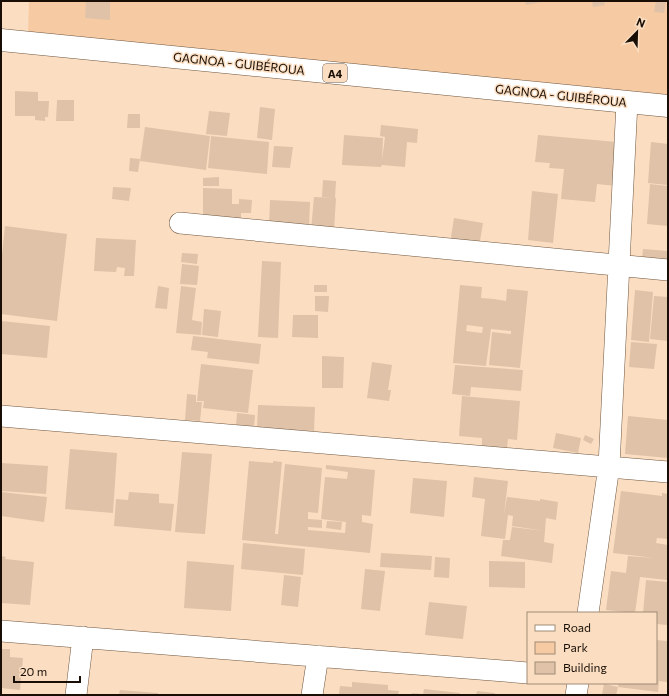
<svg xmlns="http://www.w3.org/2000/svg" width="669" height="696" viewBox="0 0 669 696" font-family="Commissioner,sans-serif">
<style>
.green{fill:#f6caa2}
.building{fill:#dfc2a7;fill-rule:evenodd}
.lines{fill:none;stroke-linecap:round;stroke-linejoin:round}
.minor-casing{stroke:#6f563f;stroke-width:22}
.primary-casing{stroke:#6f563f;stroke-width:23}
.minor{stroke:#fff;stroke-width:21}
.primary{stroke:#fff;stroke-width:22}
.labels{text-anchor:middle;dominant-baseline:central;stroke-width:3;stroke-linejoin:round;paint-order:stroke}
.shield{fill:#fbdec2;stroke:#5c4c3e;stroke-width:1}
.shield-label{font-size:11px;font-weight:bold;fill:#180e05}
.street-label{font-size:12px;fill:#180e05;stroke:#fbdec2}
</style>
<rect width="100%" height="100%" fill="#fbdec2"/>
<!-- green -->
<path class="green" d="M 29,1 L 668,1 L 668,103 L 28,35 Z"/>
<!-- building -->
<path class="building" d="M 86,1 L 110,1 L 110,20 L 85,18 Z
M 525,1 L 541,1 L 541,2 L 526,5 Z
M 592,1 L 604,1 L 605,5 L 593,7 Z
M 656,1 L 666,1 L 664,13 L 654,12 Z
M 15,91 L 38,92 L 38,101 L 49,101 L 48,117 L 45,117 L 45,121 L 35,120 L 35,116 L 15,116 Z
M 57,100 L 74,100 L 74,121 L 56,121 Z
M 260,107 L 275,109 L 272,140 L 257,138 Z
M 209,111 L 230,113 L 227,136 L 206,134 Z
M 128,114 L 140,114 L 140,128 L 127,128 Z
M 381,125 L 418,129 L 417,143 L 407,142 L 405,167 L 382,165 L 381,167 L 342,165 L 344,135 L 383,138 L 382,160 L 385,137 L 380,136 Z
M 145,127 L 210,136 L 206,170 L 140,161 Z
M 538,135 L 617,142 L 616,186 L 597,184 L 595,202 L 561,199 L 564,169 L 549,168 L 550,163 L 535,162 Z
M 211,136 L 269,142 L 267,174 L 208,168 Z
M 651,142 L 668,144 L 668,185 L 648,183 Z
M 274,146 L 293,147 L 290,168 L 272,167 Z
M 130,158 L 140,159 L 138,172 L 129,171 Z
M 219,177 L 219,186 L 203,186 L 203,178 Z
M 323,180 L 336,181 L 335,198 L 322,197 Z
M 650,184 L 668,186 L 668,226 L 647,224 Z
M 113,187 L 131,188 L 129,201 L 112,199 Z
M 203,188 L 232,189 L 232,204 L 239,204 L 239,199 L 252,200 L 251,213 L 241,213 L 241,219 L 203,217 Z
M 532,191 L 558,194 L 553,243 L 528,240 Z
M 314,197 L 336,198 L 334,231 L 311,230 Z
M 270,200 L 310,202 L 309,227 L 269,226 Z
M 454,218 L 483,223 L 479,247 L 450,243 Z
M 5,226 L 67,234 L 57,321 L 1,314 L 1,264 Z
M 96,238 L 136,240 L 134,276 L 124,276 L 125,268 L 117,267 L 116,272 L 94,271 Z
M 643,249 L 668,251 L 668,262 L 642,260 Z
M 182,253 L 198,254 L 197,264 L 181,262 Z
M 262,261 L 281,262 L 278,338 L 258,337 Z
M 182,264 L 199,266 L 197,285 L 180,284 Z
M 314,285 L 327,285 L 327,292 L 314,292 Z
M 460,285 L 482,287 L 481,298 L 494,299 L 492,321 L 494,299 L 506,301 L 507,289 L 528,291 L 520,368 L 489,365 L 492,332 L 511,334 L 511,331 L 491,329 L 486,366 L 453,363 ZM 467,325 L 483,327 L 482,333 L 466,331 Z
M 158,286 L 169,288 L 167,309 L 155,308 Z
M 181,286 L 196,288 L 192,320 L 202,322 L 201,335 L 176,333 Z
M 635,290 L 653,292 L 649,342 L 631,340 Z
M 315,296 L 329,296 L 328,312 L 315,311 Z
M 654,296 L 668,297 L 668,341 L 650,339 Z
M 204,309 L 221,311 L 218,337 L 202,335 Z
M 293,315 L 318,315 L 318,338 L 292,337 Z
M 1,321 L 50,326 L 47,358 L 1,354 Z
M 193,336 L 261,344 L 259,364 L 207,358 L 208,352 L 191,350 Z
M 631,342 L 657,344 L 654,369 L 629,367 Z
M 322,356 L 344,357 L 343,388 L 322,388 Z
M 372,362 L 392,365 L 388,390 L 391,390 L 389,401 L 367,398 Z
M 201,364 L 253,370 L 248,413 L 203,408 L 204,401 L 197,401 Z
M 455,365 L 523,370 L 521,391 L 471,387 L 470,396 L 452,394 Z
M 187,394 L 196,395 L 196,402 L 202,402 L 200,421 L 185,420 Z
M 462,396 L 520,401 L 517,440 L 508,439 L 507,448 L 482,446 L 482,438 L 459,436 Z
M 258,405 L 315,407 L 314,431 L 257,429 Z
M 237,413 L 255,415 L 254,427 L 236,426 Z
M 628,416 L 668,420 L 668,458 L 625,454 Z
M 556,433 L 581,438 L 578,453 L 553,448 Z
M 585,435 L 594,439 L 591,444 L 583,440 Z
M 70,449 L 117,453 L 113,513 L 65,509 Z
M 182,452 L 212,454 L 205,534 L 175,532 Z
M 249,461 L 273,463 L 273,461 L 282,462 L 275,534 L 278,534 L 285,464 L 322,468 L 318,513 L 308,512 L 308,519 L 322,520 L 322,528 L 308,527 L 308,530 L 345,533 L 346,522 L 321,519 L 325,477 L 347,479 L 348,472 L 326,469 L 326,465 L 375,470 L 371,516 L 362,515 L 362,522 L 373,524 L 370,553 L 242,540 Z
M 1,463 L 48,466 L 46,494 L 1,491 Z
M 474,477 L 508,481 L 504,515 L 507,497 L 540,501 L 540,499 L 558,502 L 556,520 L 546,518 L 545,531 L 512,526 L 513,516 L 508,515 L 505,539 L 481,536 L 485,499 L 472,497 Z
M 413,478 L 447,481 L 444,517 L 410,513 Z
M 621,491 L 662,496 L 662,493 L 668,494 L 668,539 L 657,538 L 656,543 L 668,545 L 667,580 L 640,577 L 635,613 L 606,610 L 611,571 L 626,573 L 628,556 L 654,558 L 613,553 Z
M 1,492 L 47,497 L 44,522 L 1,516 Z
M 129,492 L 159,494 L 159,503 L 174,504 L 171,531 L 114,526 L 116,499 L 128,500 Z
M 327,521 L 342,522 L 341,530 L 326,528 Z
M 512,527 L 545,531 L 544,542 L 554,544 L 552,563 L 501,556 L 503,540 L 510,540 Z
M 243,543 L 305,549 L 303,575 L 241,569 Z
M 381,553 L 432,556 L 431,570 L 380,567 Z
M 1,556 L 6,557 L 5,559 L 34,562 L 30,605 L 1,603 Z
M 435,557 L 450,558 L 449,578 L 434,577 Z
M 187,561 L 234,565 L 231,611 L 184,608 Z
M 489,561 L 525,562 L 525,588 L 489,587 Z
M 365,569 L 385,571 L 380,611 L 361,609 Z
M 284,575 L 301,577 L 298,607 L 281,605 Z
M 646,580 L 668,582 L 668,625 L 656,624 L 656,613 L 643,613 Z
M 429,602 L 467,606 L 463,639 L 425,635 Z
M 656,640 L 668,641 L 667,682 L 659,681 L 658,692 L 618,687 L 619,683 L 656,683 Z
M 1,649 L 10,649 L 10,657 L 23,658 L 20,690 L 1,688 Z
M 352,682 L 388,685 L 388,690 L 399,691 L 398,695 L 339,695 L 340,686 L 352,687 Z
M 604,684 L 618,687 L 616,695 L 602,695 Z
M 424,689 L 460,693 L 459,695 L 411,695 L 412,693 L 423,694 Z
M 120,690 L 158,693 L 158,695 L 119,695 Z
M 477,691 L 495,693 L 495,695 L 476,695 Z"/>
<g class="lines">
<defs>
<path id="minor" d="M 180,223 L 668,270
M 1,416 L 668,472
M 588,613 L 609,466 L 627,102
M 1,631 L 528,673
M 76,695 L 83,637
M 312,695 L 318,656
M 576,695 L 578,683"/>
<path id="primary" d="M 1,40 L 668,106"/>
</defs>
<!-- minor casing -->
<use href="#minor" class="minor-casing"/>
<!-- primary casing -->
<use href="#primary" class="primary-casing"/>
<!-- minor -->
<use href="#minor" class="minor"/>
<!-- primary -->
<use href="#primary" class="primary"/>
</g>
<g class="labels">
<!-- shield labels -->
<rect class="shield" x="323" y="64" width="24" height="18" rx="3"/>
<g class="shield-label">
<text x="335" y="73">A4</text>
</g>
<!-- street labels -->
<g class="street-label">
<text transform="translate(239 63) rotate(6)">GAGNOA - GUIBÉROUA</text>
<text transform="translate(561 95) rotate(6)">GAGNOA - GUIBÉROUA</text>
</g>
</g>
<!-- border -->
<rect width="669" height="696" fill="none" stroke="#180e05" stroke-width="4"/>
<!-- legend -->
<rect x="527" y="612" width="130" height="72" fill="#fbdec2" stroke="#a08b76"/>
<rect x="535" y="625" width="20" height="6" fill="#ffffff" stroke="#a08b76"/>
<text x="563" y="632" font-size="12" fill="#180e05">Road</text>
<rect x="535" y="642" width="20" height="12" fill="#f6caa2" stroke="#a08b76"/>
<text x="563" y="652" font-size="12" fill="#180e05">Park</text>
<rect x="535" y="662" width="20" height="12" fill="#dfc2a7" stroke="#a08b76"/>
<text x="563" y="672" font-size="12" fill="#180e05">Building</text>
<!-- north arrow -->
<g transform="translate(637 32) rotate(23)" stroke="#fbdec2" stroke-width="3" paint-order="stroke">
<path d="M0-3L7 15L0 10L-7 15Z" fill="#180e05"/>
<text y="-6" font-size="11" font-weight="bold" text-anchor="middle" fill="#180e05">N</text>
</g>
<!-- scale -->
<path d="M14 676v6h66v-6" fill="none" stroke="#180e05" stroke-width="2"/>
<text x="20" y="676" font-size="12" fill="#180e05" stroke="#fbdec2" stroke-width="3" paint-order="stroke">20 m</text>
</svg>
